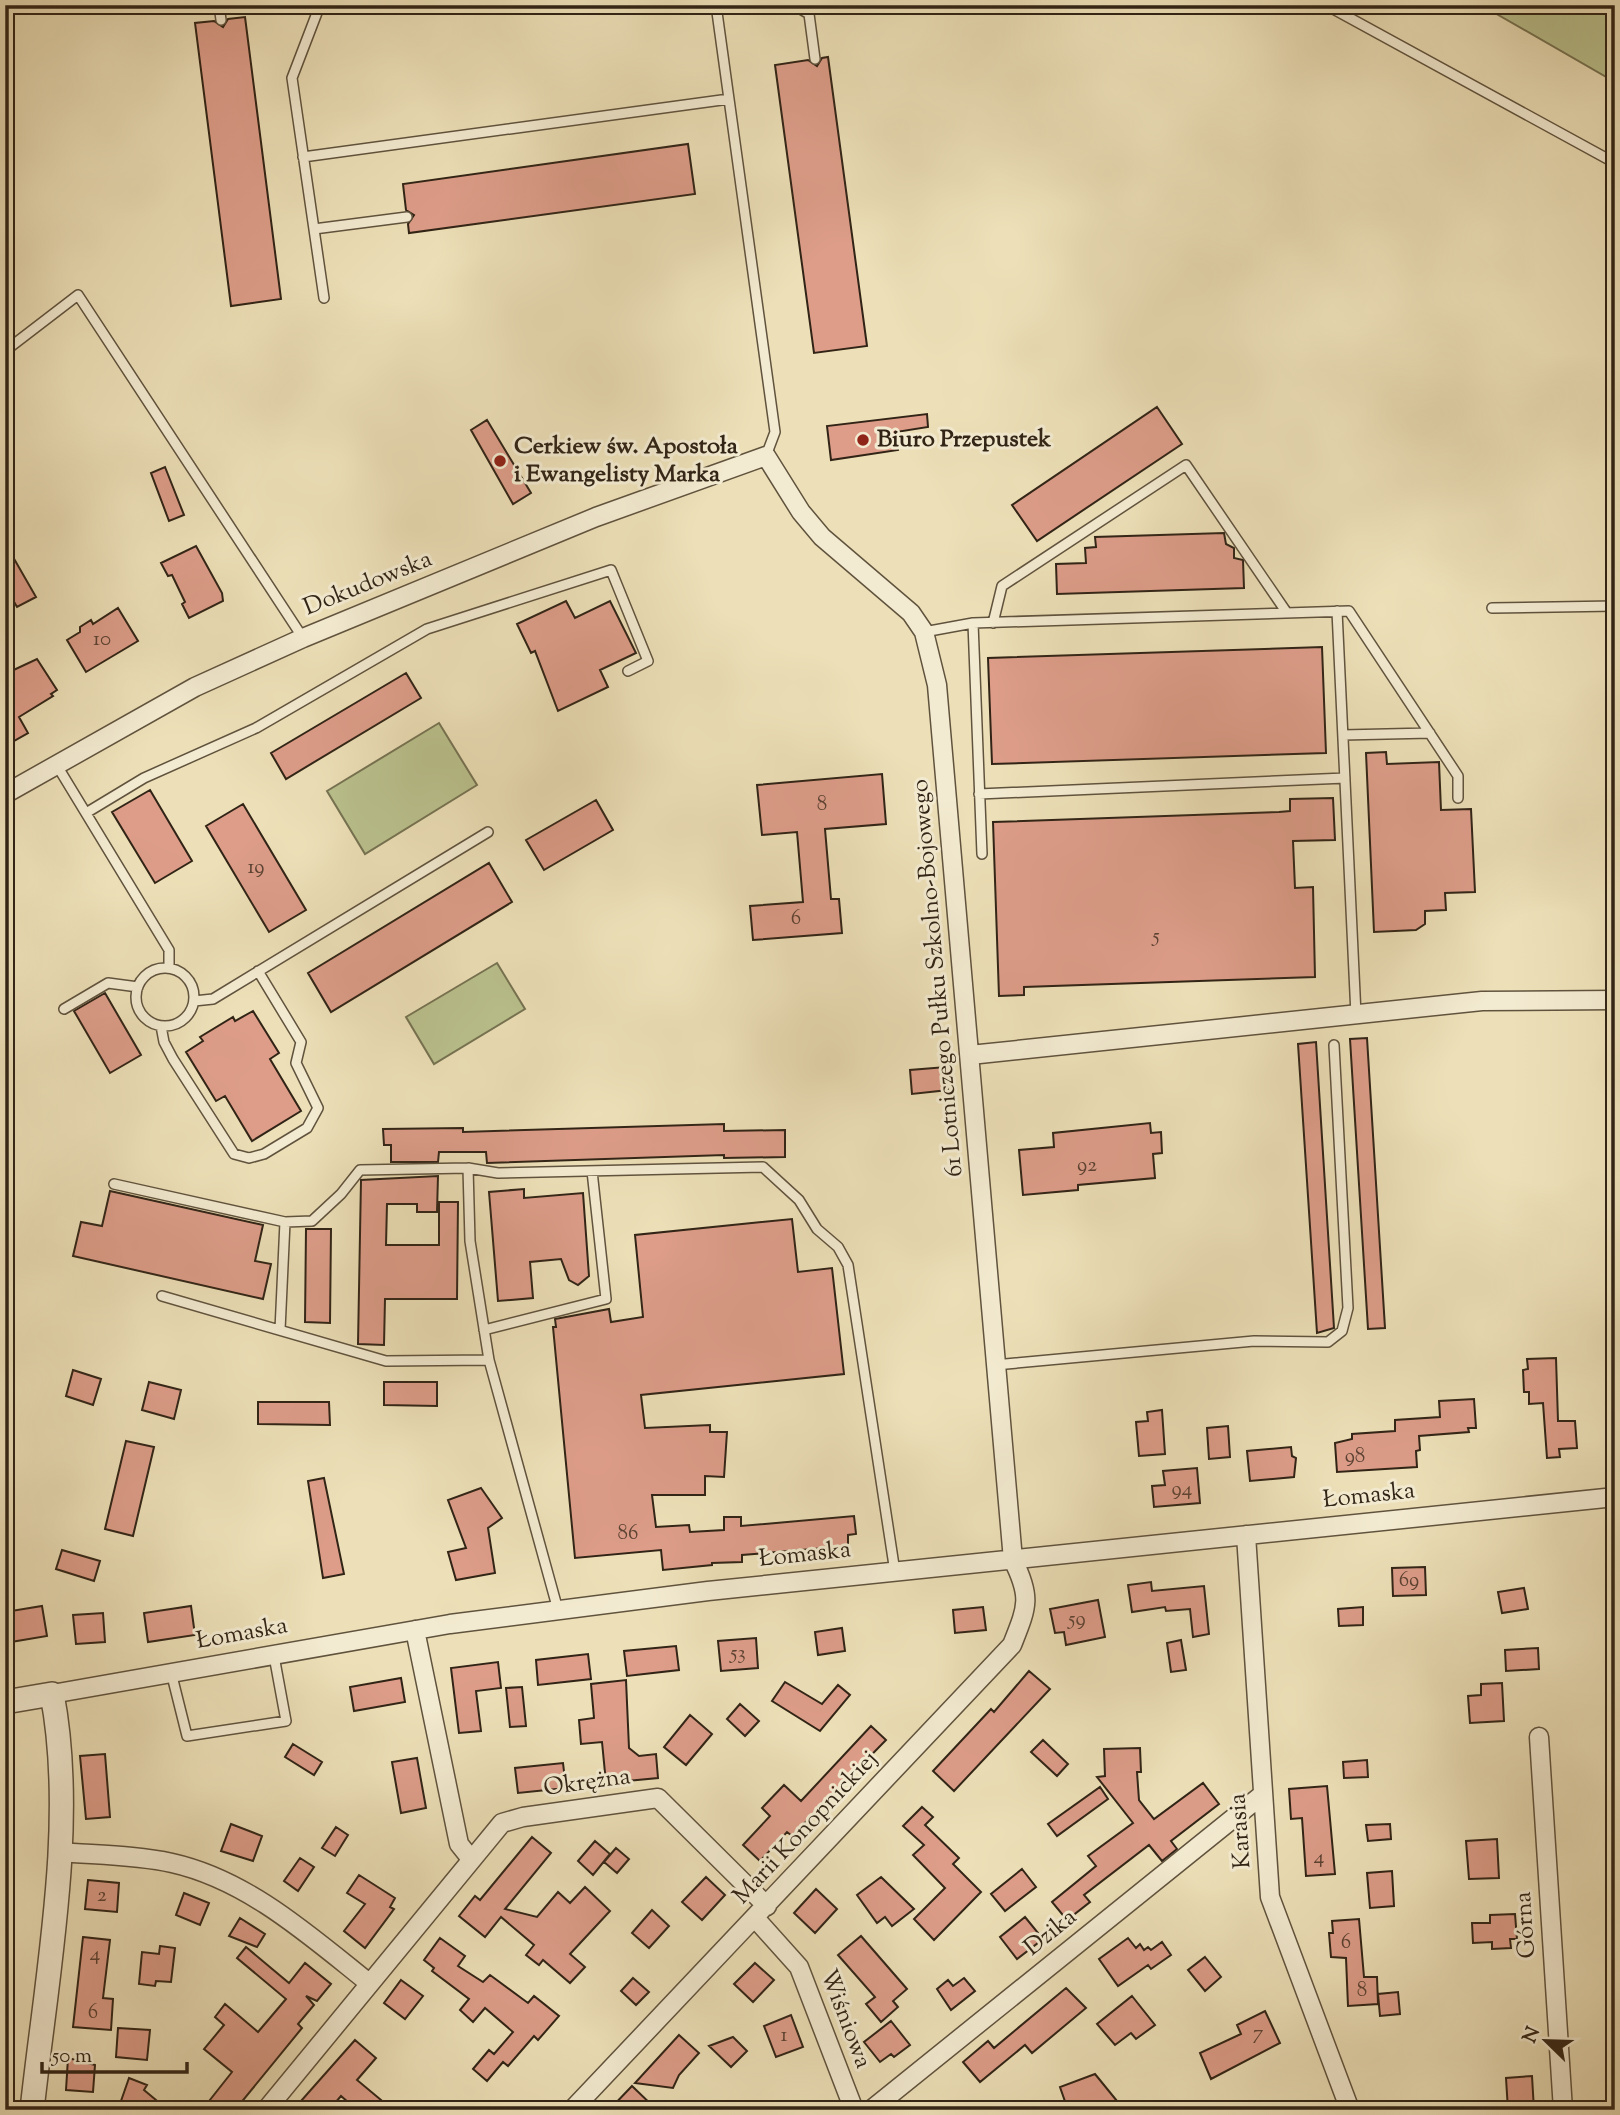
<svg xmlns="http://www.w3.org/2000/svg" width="1620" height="2115" viewBox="0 0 1620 2115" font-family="'Sorts Mill Goudy',serif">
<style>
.green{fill:#bac28e;stroke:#767352;stroke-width:2}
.building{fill:#dd9d89;stroke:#312416;stroke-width:2}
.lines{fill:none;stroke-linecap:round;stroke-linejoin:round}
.service-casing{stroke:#60533e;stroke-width:12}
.minor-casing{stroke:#60533e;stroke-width:21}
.tertiary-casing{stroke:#60533e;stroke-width:26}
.service{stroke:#f3ebd1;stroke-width:9}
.minor{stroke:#f3ebd1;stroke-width:18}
.tertiary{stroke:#f3ebd1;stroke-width:23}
.poi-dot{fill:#8f2418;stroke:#f3ebd1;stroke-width:2.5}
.labels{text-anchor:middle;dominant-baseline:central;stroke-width:6;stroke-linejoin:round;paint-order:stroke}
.number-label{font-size:21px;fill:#5c4233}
.poi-label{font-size:24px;font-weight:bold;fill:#312416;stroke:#f3ebd1;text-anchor:start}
.street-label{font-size:24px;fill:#312416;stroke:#f3ebd1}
</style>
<rect width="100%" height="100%" fill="#ede0b8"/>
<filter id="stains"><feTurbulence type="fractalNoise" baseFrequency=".00286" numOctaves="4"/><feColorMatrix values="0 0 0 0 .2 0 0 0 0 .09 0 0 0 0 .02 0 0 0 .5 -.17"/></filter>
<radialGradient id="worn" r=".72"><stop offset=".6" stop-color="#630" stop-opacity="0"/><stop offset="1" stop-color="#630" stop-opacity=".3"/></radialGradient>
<!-- green -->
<path class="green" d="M 1481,5 L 1615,5 L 1615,82 Z
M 439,723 L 477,785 L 365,854 L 327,791 Z
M 497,963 L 525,1009 L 434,1064 L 406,1017 Z"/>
<!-- building -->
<path class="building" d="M 245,17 L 281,299 L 231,306 L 195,23 L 214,21 L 223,27 L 228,19 Z
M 828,57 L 867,346 L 814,353 L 775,65 L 808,60 L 817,66 L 822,58 Z
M 688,144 L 695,194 L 409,233 L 408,224 L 414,215 L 406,210 L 403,184 Z
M 1157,407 L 1182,444 L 1037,541 L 1012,505 Z
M 927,414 L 928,427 L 896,432 L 898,450 L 831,460 L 827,426 Z
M 487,420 L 531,493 L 513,504 L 471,430 Z
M 165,467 L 184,515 L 169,521 L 151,473 Z
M 1224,533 L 1226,544 L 1234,548 L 1234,558 L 1243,560 L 1244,588 L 1057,594 L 1056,564 L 1086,563 L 1085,548 L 1096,547 L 1095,537 Z
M 5,543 L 36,597 L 17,607 L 5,586 Z
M 196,546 L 222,593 L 223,601 L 189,618 L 182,604 L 185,602 L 172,575 L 168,576 L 161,563 Z
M 566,601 L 575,618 L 610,601 L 636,653 L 600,670 L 608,687 L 558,711 L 535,651 L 531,653 L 517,624 Z
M 118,608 L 138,641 L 86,672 L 67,640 L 80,632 L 80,627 L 91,620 L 93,624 Z
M 1322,647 L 1326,753 L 992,764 L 988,658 Z
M 37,659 L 57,690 L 51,694 L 53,696 L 19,717 L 28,733 L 5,746 L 5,674 Z
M 406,673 L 421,698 L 286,779 L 271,753 Z
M 1386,752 L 1387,764 L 1439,762 L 1441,810 L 1471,809 L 1475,892 L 1445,893 L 1446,910 L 1425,911 L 1425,924 L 1416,930 L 1374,932 L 1366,753 Z
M 882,774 L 886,824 L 825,829 L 831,899 L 839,899 L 842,933 L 753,940 L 750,906 L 803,902 L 797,832 L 762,835 L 757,785 Z
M 150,790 L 192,861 L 155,883 L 112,812 Z
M 1333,798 L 1335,840 L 1293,841 L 1295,888 L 1313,887 L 1315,977 L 1024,987 L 1024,995 L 999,996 L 993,822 L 1279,812 L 1290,811 L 1290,799 Z
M 596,800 L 613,830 L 544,870 L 526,840 Z
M 243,804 L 306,910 L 269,932 L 206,826 Z
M 489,863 L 512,902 L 331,1012 L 308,973 Z
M 105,993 L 141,1055 L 110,1073 L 74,1011 Z
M 253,1011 L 279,1053 L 270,1059 L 301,1111 L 252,1141 L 225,1096 L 216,1101 L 186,1052 L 203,1041 L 200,1037 L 233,1017 L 235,1021 Z
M 1367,1038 L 1385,1328 L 1368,1329 L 1350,1039 Z
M 1316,1042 L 1334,1328 L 1317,1333 L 1298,1044 Z
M 946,1067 L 948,1090 L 912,1094 L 910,1070 Z
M 1150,1123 L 1151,1133 L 1161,1132 L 1162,1153 L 1153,1154 L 1155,1178 L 1078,1185 L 1078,1190 L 1023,1195 L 1019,1150 L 1054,1147 L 1053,1133 Z
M 724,1124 L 724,1131 L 785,1130 L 785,1157 L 724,1158 L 724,1155 L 487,1163 L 486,1152 L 439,1152 L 438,1162 L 391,1162 L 391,1145 L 384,1145 L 383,1129 L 463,1128 L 463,1132 Z
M 438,1176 L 437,1212 L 417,1212 L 417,1204 L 387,1204 L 386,1245 L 439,1245 L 439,1202 L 458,1202 L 457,1299 L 385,1299 L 384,1345 L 358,1344 L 361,1180 Z
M 524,1189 L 524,1198 L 583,1193 L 589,1276 L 578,1285 L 569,1280 L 561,1259 L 530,1262 L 533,1298 L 498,1301 L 489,1192 Z
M 110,1191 L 263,1225 L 255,1261 L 271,1264 L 263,1299 L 73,1256 L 81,1222 L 102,1226 Z
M 792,1219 L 798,1272 L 832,1268 L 844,1374 L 641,1395 L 645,1428 L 710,1425 L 710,1432 L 727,1432 L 724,1477 L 705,1476 L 705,1495 L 652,1495 L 656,1527 L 689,1525 L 690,1532 L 724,1530 L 724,1517 L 741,1517 L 741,1526 L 854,1516 L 856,1534 L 848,1535 L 848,1546 L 742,1555 L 742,1562 L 712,1563 L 712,1565 L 663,1570 L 661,1550 L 575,1558 L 553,1327 L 556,1327 L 555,1319 L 609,1309 L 611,1322 L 643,1317 L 635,1235 Z
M 306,1229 L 331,1229 L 330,1323 L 305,1322 Z
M 1556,1358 L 1558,1421 L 1575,1421 L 1577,1448 L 1559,1449 L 1560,1457 L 1547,1458 L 1543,1403 L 1529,1404 L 1529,1392 L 1524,1392 L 1523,1370 L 1528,1369 L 1527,1359 Z
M 73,1370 L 101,1379 L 93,1405 L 66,1396 Z
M 149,1382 L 181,1390 L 174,1419 L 142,1410 Z
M 384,1382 L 437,1382 L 437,1406 L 384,1405 Z
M 1474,1399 L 1476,1428 L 1468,1428 L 1469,1432 L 1419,1436 L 1420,1450 L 1416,1451 L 1417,1467 L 1337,1472 L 1335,1443 L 1352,1439 L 1352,1434 L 1395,1431 L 1395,1420 L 1440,1417 L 1439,1401 Z
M 258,1402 L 329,1402 L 330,1425 L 258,1424 Z
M 1162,1410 L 1165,1454 L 1139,1456 L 1136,1422 L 1148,1421 L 1147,1412 Z
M 1228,1426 L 1230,1457 L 1209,1459 L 1207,1428 Z
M 126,1441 L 154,1447 L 133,1536 L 105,1529 Z
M 1291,1447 L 1292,1456 L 1296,1458 L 1294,1477 L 1250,1481 L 1247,1451 Z
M 1197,1468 L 1200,1503 L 1154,1507 L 1152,1486 L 1165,1485 L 1163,1471 Z
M 324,1478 L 344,1574 L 323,1578 L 308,1481 Z
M 481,1488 L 502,1518 L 488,1528 L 495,1573 L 456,1580 L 448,1552 L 466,1548 L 448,1500 Z
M 62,1550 L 100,1561 L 94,1581 L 56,1569 Z
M 1425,1567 L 1426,1595 L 1393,1596 L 1392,1568 Z
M 1151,1582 L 1152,1591 L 1204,1586 L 1209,1634 L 1193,1637 L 1190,1609 L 1166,1611 L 1165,1607 L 1132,1612 L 1128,1585 Z
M 1524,1588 L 1528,1609 L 1502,1613 L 1498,1592 Z
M 1098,1600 L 1105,1637 L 1066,1645 L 1064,1632 L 1055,1633 L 1050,1609 Z
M 42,1606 L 47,1636 L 5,1643 L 5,1612 Z
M 191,1606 L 195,1635 L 148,1642 L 144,1613 Z
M 983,1607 L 986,1630 L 955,1633 L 953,1610 Z
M 1363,1607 L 1363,1625 L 1339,1626 L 1338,1609 Z
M 103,1613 L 105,1642 L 76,1644 L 73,1615 Z
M 842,1628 L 845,1651 L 818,1655 L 815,1632 Z
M 756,1638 L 758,1668 L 721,1671 L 718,1641 Z
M 1181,1640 L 1186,1670 L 1171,1672 L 1167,1643 Z
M 676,1646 L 679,1670 L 627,1676 L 624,1651 Z
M 1538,1648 L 1539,1669 L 1506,1671 L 1505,1650 Z
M 588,1654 L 591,1679 L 538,1685 L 536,1660 Z
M 498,1662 L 501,1688 L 476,1691 L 481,1731 L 459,1733 L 451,1668 Z
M 1029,1671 L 1050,1689 L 954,1791 L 933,1771 L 991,1709 L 994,1712 Z
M 401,1678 L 405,1702 L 354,1711 L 350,1687 Z
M 626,1680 L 629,1748 L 639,1756 L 656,1754 L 658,1778 L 606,1783 L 602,1742 L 581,1744 L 579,1720 L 594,1718 L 591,1684 Z
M 785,1682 L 822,1704 L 838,1685 L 850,1695 L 820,1731 L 772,1701 Z
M 1502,1683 L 1504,1721 L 1470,1723 L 1468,1696 L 1481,1695 L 1481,1684 Z
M 522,1687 L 526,1726 L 510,1727 L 506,1688 Z
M 740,1704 L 759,1721 L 745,1736 L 727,1719 Z
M 690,1715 L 712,1734 L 686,1765 L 664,1747 Z
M 871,1726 L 886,1740 L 792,1836 L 787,1832 L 760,1861 L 743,1845 L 770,1816 L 762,1808 L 784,1785 L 801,1801 Z
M 1043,1740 L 1068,1764 L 1057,1776 L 1031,1752 Z
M 293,1744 L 322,1762 L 314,1775 L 285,1757 Z
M 1140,1748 L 1141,1772 L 1137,1772 L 1139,1800 L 1154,1819 L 1203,1783 L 1219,1804 L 1171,1841 L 1177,1849 L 1162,1861 L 1149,1845 L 1084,1895 L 1090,1902 L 1067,1920 L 1052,1902 L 1096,1866 L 1088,1856 L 1133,1823 L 1097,1777 L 1105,1776 L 1104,1749 Z
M 105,1754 L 110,1817 L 86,1819 L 80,1756 Z
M 417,1758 L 426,1808 L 401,1813 L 392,1762 Z
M 1367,1760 L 1368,1777 L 1344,1778 L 1343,1762 Z
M 563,1763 L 566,1788 L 518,1793 L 515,1768 Z
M 1327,1786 L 1335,1874 L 1306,1876 L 1302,1818 L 1291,1819 L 1289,1789 Z
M 1100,1787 L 1108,1799 L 1057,1836 L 1048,1824 Z
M 922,1807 L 933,1817 L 925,1825 L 959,1858 L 953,1864 L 981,1892 L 934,1940 L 914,1919 L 945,1888 L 913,1855 L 924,1845 L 903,1826 Z
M 231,1824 L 262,1836 L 253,1861 L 221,1851 Z
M 1390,1824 L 1391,1839 L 1368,1841 L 1366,1825 Z
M 336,1827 L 348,1835 L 335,1856 L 322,1848 Z
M 532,1837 L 551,1853 L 505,1909 L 537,1917 L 558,1892 L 570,1903 L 585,1887 L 610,1911 L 570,1954 L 585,1967 L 570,1983 L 543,1960 L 539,1965 L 526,1955 L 534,1945 L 501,1917 L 485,1937 L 459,1916 L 475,1896 L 480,1900 Z
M 1497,1839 L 1499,1878 L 1469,1879 L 1466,1841 Z
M 595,1841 L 610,1854 L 593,1875 L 578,1861 Z
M 616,1848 L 629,1859 L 617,1873 L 604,1862 Z
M 300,1858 L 314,1867 L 298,1891 L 284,1881 Z
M 1022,1869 L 1036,1887 L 1005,1911 L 991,1894 Z
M 1392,1871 L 1394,1906 L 1370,1908 L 1367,1873 Z
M 359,1875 L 395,1898 L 390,1907 L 394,1909 L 365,1948 L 344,1931 L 365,1904 L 347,1893 Z
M 706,1877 L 725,1895 L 702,1920 L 682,1902 Z
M 881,1877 L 914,1909 L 892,1926 L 885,1917 L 877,1923 L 857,1895 Z
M 88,1880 L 119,1883 L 117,1912 L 85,1909 Z
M 816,1889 L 837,1909 L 815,1933 L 794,1913 Z
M 184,1893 L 209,1903 L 200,1925 L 176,1915 Z
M 652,1910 L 669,1926 L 649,1948 L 632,1933 Z
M 1515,1914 L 1517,1939 L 1510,1939 L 1511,1948 L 1492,1949 L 1492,1942 L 1473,1943 L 1472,1923 L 1490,1923 L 1490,1915 Z
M 1025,1917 L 1043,1939 L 1017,1959 L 1000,1937 Z
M 240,1918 L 265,1934 L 257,1947 L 229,1936 Z
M 1359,1919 L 1364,1977 L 1377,1977 L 1378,2004 L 1348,2006 L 1346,1958 L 1331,1957 L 1329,1933 L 1333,1933 L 1332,1921 Z
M 861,1936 L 907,1989 L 893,2001 L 898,2007 L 881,2022 L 866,2004 L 875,1997 L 838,1955 Z
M 83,1937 L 110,1940 L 103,1998 L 113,1999 L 111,2030 L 73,2027 Z
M 440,1938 L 465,1956 L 458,1966 L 483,1982 L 490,1975 L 528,2003 L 534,1996 L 559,2016 L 538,2040 L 534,2036 L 508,2066 L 503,2062 L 487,2081 L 473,2069 L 489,2050 L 494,2054 L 513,2032 L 485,2008 L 473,2022 L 460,2010 L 469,1999 L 432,1971 L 434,1968 L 424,1960 Z
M 1128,1938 L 1136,1948 L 1140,1944 L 1144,1950 L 1148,1947 L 1151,1950 L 1162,1942 L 1171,1955 L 1151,1969 L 1148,1965 L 1118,1986 L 1099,1959 Z
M 160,1946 L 175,1948 L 171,1982 L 156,1981 L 155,1986 L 139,1984 L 142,1952 L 159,1954 Z
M 246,1947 L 289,1983 L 305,1963 L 331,1984 L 317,2001 L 306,1996 L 314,2005 L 298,2024 L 302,2028 L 235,2110 L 202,2110 L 232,2072 L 204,2049 L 224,2025 L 215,2017 L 225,2004 L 258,2032 L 286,1999 L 237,1958 Z
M 1205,1957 L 1221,1977 L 1205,1991 L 1188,1970 Z
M 755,1963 L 774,1980 L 753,2002 L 734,1984 Z
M 633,1978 L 649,1992 L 636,2005 L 621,1991 Z
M 964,1978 L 975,1991 L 951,2010 L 937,1989 L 948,1980 L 953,1986 Z
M 401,1980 L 423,1996 L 405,2019 L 384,2003 Z
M 1066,1988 L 1086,2008 L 1032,2053 L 1025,2045 L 980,2082 L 963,2062 L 988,2041 L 994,2048 Z
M 1398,1992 L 1400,2014 L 1380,2016 L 1378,1994 Z
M 1132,1996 L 1155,2025 L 1136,2039 L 1131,2033 L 1115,2045 L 1097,2024 Z
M 1265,2011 L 1280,2043 L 1211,2079 L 1200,2053 L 1241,2034 L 1237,2025 Z
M 791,2015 L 803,2047 L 776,2057 L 764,2026 Z
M 891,2021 L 910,2045 L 894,2057 L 891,2054 L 880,2062 L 864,2042 Z
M 118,2028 L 150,2030 L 147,2060 L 116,2057 Z
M 679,2035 L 699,2053 L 679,2075 L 673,2088 L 635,2083 Z
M 733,2037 L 747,2051 L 731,2067 L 709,2046 Z
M 355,2040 L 376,2058 L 357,2080 L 393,2110 L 357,2110 L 341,2096 L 329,2110 L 293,2110 Z
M 68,2058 L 95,2065 L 93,2092 L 66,2090 Z
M 1095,2074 L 1117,2101 L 1083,2104 L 1084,2110 L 1068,2110 L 1060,2087 Z
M 1532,2076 L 1534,2110 L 1508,2110 L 1506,2078 Z
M 129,2078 L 147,2085 L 144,2090 L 168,2110 L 141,2110 L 121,2101 Z
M 632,2086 L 657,2110 L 609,2110 Z"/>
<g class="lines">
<defs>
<path id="service" d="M 219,5 L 221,20
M 320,5 L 292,78 L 324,298
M 716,5 L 775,432 L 766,456
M 794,5 L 809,14 L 815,59
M 1326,5 L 1615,163
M 717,6 L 729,5
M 5,19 L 10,5
M 303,157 L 729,99
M 314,229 L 407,217
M 5,351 L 78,295 L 303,638
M 1492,608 L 1615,606
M 1337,611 L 1356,1015
M 973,623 L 982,854
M 993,623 L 1002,586 L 1186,465 L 1287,613
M 924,632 L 973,623 L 1349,611 L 1458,776 L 1458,798
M 1343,735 L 1430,733
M 56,764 L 169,950 L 169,968
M 979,794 L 1345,778
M 86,813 L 144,778 L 256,728 L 427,629 L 611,570 L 648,661 L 628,671
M136 997a29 29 0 1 1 58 0a29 29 0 1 1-58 0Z
M 194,1001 L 213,999 L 488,832
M 64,1009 L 108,983 L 138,987
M 161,1026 L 164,1042 L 173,1059 L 234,1154 L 249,1158 L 264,1154 L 307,1128 L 318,1108 L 296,1063 L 301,1042 L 258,971
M 468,1168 L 470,1241 L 489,1360
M 114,1184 L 285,1222 L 312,1221 L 341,1194 L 360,1170 L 468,1168 L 498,1173 L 763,1167 L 799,1200 L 817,1229 L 838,1247 L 848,1265 L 895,1572
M 162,1296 L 386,1361 L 489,1360 L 558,1610
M 280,1330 L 285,1222
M 484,1330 L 606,1299 L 592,1171
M 995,1365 L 1254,1341 L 1328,1342 L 1342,1331 L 1348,1308 L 1334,1045
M 171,1672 L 187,1736 L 286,1721 L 274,1656"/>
<path id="minor" d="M 5,794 L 195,687 L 303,638 L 596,517 L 766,456 L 801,512 L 822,537 L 911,613 L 924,632 L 937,685 L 1013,1560 C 1032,1598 1027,1607 1012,1645 L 572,2110
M 970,1055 L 1482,1001 L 1615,1000
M 1246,1535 L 1270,1897 L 1350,2110
M 415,1630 L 459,1844 L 471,1859
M 52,1694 L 450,1624 L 708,1591 L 1615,1497
M 1539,1737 L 1563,2110
M 60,1852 C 96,1855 136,1855 172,1863 C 248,1880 310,1936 369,1983
M 755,1918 L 799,1967 L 854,2110
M 266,2110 L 502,1823 L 523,1817 L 658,1798 L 767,1906
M 871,2110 L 1262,1795"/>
<path id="tertiary" d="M 5,1702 L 52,1694 C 77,1823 46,1979 32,2110"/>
</defs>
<!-- service casing -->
<use href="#service" class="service-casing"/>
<!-- minor casing -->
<use href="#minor" class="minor-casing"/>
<!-- tertiary casing -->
<use href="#tertiary" class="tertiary-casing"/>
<!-- service -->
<use href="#service" class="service"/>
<!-- minor -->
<use href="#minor" class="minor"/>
<!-- tertiary -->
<use href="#tertiary" class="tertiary"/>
</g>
<!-- markers -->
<g class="poi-dot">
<circle cx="863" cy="440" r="7"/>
<circle cx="500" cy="461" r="7"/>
</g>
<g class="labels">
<!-- number labels -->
<g class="number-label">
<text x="102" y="640">10</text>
<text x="822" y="805">8</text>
<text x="256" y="868">19</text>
<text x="796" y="919">6</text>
<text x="1156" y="937">5</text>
<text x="1087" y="1166">92</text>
<text x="1355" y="1457">98</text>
<text x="1182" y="1490">94</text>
<text x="628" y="1534">86</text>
<text x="1409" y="1581">69</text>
<text x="1077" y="1620">59</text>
<text x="738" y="1654">53</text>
<text x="1319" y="1858">4</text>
<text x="102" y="1896">2</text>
<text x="1346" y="1943">6</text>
<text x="95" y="1955">4</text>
<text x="1362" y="1991">8</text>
<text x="93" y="2013">6</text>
<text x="1258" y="2034">7</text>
<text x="784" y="2036">1</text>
</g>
<!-- poi labels -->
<g class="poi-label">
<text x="877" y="440">Biuro Przepustek</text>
<text x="514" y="447">Cerkiew św. Apostoła<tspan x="514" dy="28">i Ewangelisty Marka</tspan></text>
</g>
<!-- street labels -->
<g class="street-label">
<text transform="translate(368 584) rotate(-22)">Dokudowska</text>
<text transform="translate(938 978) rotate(-95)">61 Lotniczego Pułku Szkolno-Bojowego</text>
<text transform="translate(1369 1496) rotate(-6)">Łomaska</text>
<text transform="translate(805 1555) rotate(-6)">Łomaska</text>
<text transform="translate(242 1634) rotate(-10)">Łomaska</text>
<text transform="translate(587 1783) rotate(-8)">Okrężna</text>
<text transform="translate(806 1828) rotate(-47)">Marii Konopnickiej</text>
<text transform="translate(1241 1831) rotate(-94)">Karasia</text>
<text transform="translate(1526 1925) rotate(-94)">Górna</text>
<text transform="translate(1051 1933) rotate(-39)">Dzika</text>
<text transform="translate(845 2019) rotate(69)">Wiśniowa</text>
</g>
</g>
<!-- margin -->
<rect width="1620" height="2115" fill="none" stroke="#ede0b8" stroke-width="28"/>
<rect x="7" y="7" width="1606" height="2101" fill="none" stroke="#312416" stroke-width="3.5"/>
<rect x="14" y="14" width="1592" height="2087" fill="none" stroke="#312416" stroke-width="2"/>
<!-- north arrow -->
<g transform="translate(1546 2041) rotate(293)" stroke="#f3ebd1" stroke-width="5" paint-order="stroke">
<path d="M0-5L12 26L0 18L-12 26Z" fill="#312416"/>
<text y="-10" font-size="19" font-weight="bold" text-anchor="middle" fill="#312416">N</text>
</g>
<!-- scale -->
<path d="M42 2062v10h145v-10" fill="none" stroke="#312416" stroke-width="3.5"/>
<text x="52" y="2062" font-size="21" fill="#312416" stroke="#f3ebd1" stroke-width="5" paint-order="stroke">50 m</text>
<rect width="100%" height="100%" filter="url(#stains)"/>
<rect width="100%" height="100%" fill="url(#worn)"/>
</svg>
